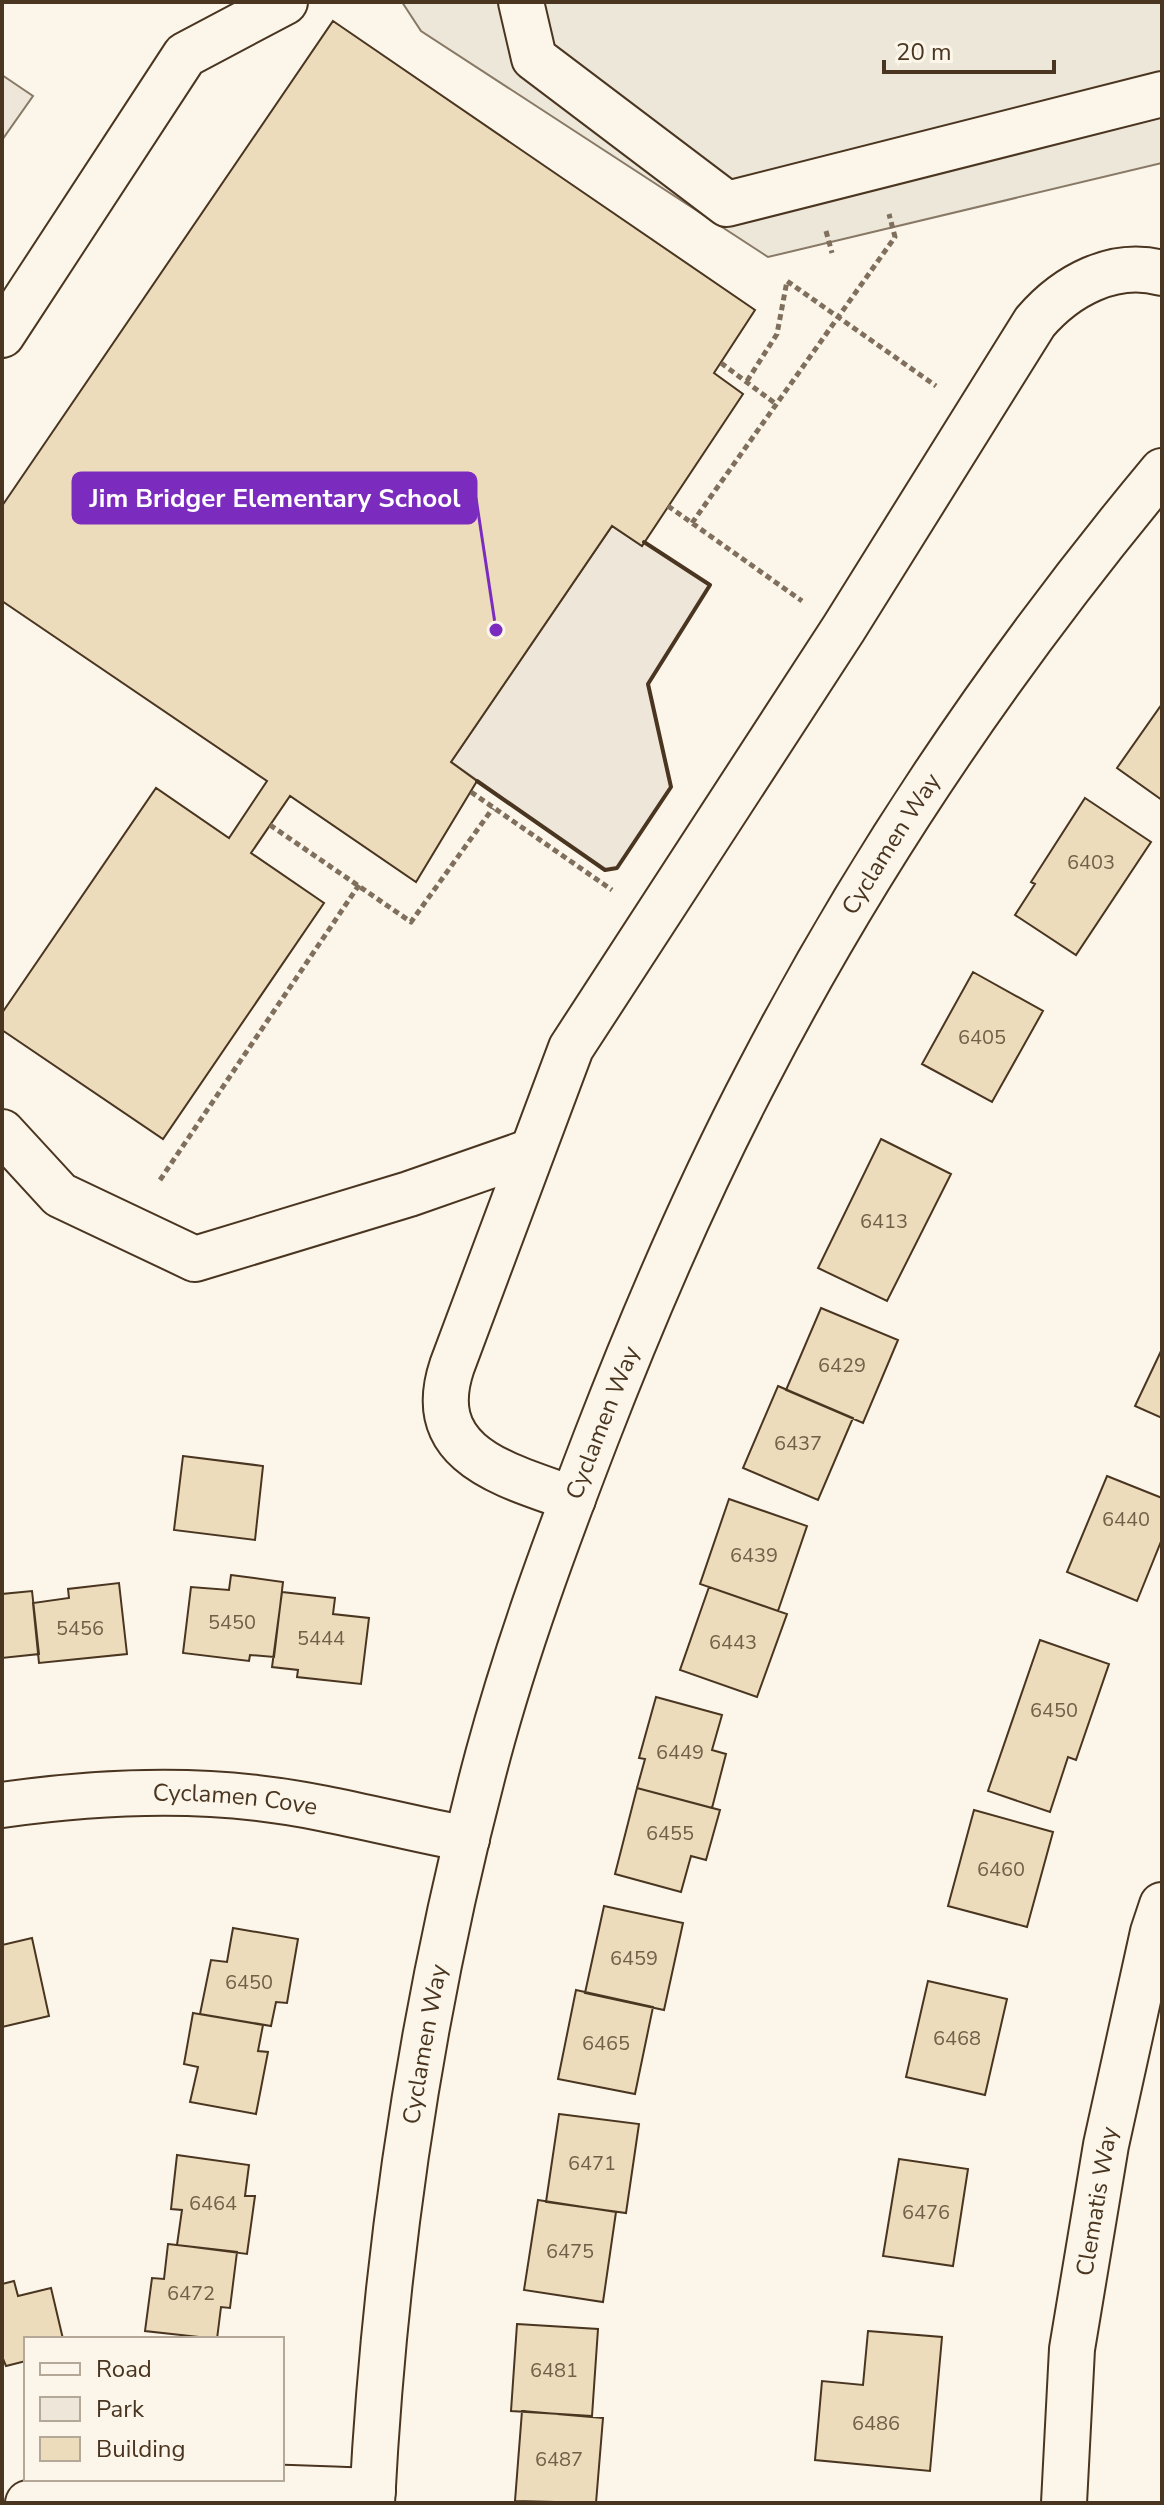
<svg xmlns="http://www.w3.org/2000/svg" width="1164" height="2505" viewBox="0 0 1164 2505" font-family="'Nunito Sans',sans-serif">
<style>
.green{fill:#ede6d9;stroke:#887966;stroke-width:2}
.parking{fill:#ede7d9;stroke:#887966;stroke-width:2}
.building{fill:#ecdcbc;stroke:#4a3520;stroke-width:2}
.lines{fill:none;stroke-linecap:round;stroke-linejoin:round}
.minor-casing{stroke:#4a3520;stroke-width:48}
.path{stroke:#7f6f5c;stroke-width:5;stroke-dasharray:6 4;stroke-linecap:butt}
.minor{stroke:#fbf6e9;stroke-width:44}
.wall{stroke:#4a3520;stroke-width:4}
.labels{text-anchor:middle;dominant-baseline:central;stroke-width:6;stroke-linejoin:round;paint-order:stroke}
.number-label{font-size:20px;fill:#725f47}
.street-label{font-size:24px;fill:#4a3520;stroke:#fbf6e9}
.leader{fill:none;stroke:#7b2cbf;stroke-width:3}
.callout-dot{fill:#7b2cbf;stroke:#fbf6e9;stroke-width:3}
.callout{fill:#7b2cbf;stroke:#7b2cbf;stroke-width:3}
.callout-label{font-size:26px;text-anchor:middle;font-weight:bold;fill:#fff}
</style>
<rect width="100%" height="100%" fill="#fbf6e9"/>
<!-- green -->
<path class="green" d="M 2,75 L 33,96 L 2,140 Z
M 612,526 L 641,545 L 644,542 L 710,585 L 648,683 L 671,787 L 617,868 L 605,870 L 451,762 Z"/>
<!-- parking -->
<path class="parking" d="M 402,2 L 1162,2 L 1162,163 L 768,257 L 421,31 Z"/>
<!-- building -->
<path class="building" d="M 333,21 L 755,310 L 714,373 L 743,394 L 642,546 L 612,526 L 451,762 L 477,781 L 416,882 L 290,796 L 251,853 L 324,903 L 163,1139 L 2,1030 L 2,1013 L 156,788 L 229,838 L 267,781 L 2,601 L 2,506 Z
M 1162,704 L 1162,800 L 1117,768 Z
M 1085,798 L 1151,842 L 1076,955 L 1015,915 L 1035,884 L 1031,882 Z
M 973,972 L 1043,1011 L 992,1102 L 922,1064 Z
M 881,1139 L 951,1174 L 887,1301 L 818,1268 Z
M 821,1308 L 898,1340 L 863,1423 L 786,1390 Z
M 1162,1349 L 1162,1418 L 1135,1406 Z
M 778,1386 L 853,1418 L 818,1500 L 743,1468 Z
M 183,1456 L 263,1466 L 255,1540 L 174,1530 Z
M 1107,1476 L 1162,1498 L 1162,1539 L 1137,1601 L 1067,1572 Z
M 729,1499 L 807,1526 L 778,1611 L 700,1584 Z
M 231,1575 L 283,1582 L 274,1657 L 250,1655 L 249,1661 L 183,1653 L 191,1587 L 229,1590 Z
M 119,1583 L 127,1654 L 39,1663 L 33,1603 L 69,1598 L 68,1589 Z
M 709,1587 L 787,1614 L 757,1697 L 680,1670 Z
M 32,1591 L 39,1654 L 2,1658 L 2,1594 Z
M 282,1592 L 335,1598 L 333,1614 L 369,1618 L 361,1684 L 297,1677 L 298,1670 L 272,1667 Z
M 1040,1640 L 1109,1664 L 1076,1760 L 1068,1757 L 1050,1812 L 988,1791 Z
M 656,1697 L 722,1715 L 712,1750 L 726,1754 L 712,1808 L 637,1788 L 645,1759 L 639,1758 Z
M 637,1788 L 720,1810 L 706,1860 L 691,1856 L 681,1892 L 615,1874 Z
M 974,1810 L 1053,1832 L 1027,1927 L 948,1906 Z
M 604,1906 L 683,1923 L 664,2010 L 585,1993 Z
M 233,1928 L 298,1939 L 287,2003 L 276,2002 L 271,2026 L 200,2014 L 211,1960 L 227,1962 Z
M 32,1938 L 49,2016 L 2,2027 L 2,1945 Z
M 928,1981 L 1007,1999 L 985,2095 L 906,2077 Z
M 576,1990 L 653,2007 L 635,2094 L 558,2079 Z
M 193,2013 L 263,2025 L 258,2051 L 268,2052 L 256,2114 L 190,2102 L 198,2067 L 184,2064 Z
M 559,2114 L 639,2124 L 626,2213 L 546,2202 Z
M 177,2155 L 249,2165 L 245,2196 L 255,2196 L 247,2254 L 177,2245 L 182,2210 L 171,2209 Z
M 899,2159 L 968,2169 L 953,2266 L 883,2256 Z
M 538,2200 L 616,2212 L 603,2302 L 524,2290 Z
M 168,2244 L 237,2252 L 230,2308 L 221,2307 L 217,2339 L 145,2331 L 152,2278 L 164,2279 Z
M 14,2281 L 18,2296 L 51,2288 L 63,2339 L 26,2339 L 26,2361 L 6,2366 L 2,2356 L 2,2284 Z
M 517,2324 L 598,2329 L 592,2416 L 511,2411 Z
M 868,2331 L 942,2337 L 930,2471 L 815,2460 L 822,2381 L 863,2385 Z
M 522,2411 L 603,2418 L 596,2503 L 515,2501 Z"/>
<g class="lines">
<defs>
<g id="minor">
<path d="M 521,2 L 534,58 L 727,204 L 1162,94"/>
<path d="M 2,335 L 185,55 L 285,2"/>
<path d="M 2,1132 L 60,1195 L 195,1259 L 409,1194 L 532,1151"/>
<path d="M 573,1499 C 507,1475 422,1456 452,1366 L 571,1048 L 844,628 L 1035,322 C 1066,286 1113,260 1162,273"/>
<path id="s1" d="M 2,1805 C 87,1793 172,1788 257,1798 C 328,1806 397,1826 467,1839"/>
<path d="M 28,2503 C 142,2479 257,2487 373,2491"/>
<path id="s2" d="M 372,2503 C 385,2252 423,1998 488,1755 C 517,1647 556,1542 596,1438 C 644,1314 697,1190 759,1072 C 870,858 1008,656 1162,471"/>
<path id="s3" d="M 1064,2503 L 1072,2349 L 1106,2145 L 1153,1932 L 1162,1905"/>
</g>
</defs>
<!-- minor casing -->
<use href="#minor" class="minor-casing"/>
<!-- path -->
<path class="path" d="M 826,231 L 832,253
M 721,363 L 776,404
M 747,381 L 777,334 L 787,281 L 936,386
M 668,506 L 802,601
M 692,523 L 895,237 L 889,214
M 471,792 L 612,890
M 270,825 L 411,922 L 493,808
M 160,1180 L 359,885"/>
<!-- minor -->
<use href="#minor" class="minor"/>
<!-- wall -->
<path class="wall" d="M 477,781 L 605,870 L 617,868 L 671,787 L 648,684 L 710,585 L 644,542"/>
</g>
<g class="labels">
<!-- number labels -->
<g class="number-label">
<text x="1091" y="862">6403</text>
<text x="982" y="1037">6405</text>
<text x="884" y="1221">6413</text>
<text x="842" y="1365">6429</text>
<text x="798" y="1443">6437</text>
<text x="1126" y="1519">6440</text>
<text x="754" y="1555">6439</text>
<text x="232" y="1622">5450</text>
<text x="80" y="1628">5456</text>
<text x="321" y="1638">5444</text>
<text x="733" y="1642">6443</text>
<text x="1054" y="1710">6450</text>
<text x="680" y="1752">6449</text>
<text x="670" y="1833">6455</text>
<text x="1001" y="1869">6460</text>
<text x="634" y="1958">6459</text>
<text x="249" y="1982">6450</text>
<text x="957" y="2038">6468</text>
<text x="606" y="2043">6465</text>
<text x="592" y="2163">6471</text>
<text x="213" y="2203">6464</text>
<text x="926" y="2212">6476</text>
<text x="570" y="2251">6475</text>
<text x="191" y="2293">6472</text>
<text x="554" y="2370">6481</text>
<text x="876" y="2423">6486</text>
<text x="559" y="2459">6487</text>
</g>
<!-- street labels -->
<g class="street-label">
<text stroke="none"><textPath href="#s2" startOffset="1758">Cyclamen Way</textPath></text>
<text stroke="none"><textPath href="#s2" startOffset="1110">Cyclamen Way</textPath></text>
<text stroke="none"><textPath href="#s1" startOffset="234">Cyclamen Cove</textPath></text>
<text stroke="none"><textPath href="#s2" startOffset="462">Cyclamen Way</textPath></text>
<text stroke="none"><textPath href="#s3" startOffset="304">Clematis Way</textPath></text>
</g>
</g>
<!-- callouts -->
<path class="leader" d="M496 630L476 498"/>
<circle class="callout-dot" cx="496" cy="630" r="8"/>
<rect class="callout" x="73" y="473" width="403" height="50" rx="8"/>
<g class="callout-label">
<text x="275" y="507">Jim Bridger Elementary School</text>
</g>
<!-- border -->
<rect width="1164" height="2505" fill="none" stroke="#4a3520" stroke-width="8"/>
<!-- legend -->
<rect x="24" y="2337" width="260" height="144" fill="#fbf6e9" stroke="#b4a999" stroke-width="2"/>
<rect x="40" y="2363" width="40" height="12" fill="#fbf6e9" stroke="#b4a999" stroke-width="2"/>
<text x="96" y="2377" font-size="24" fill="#4a3520">Road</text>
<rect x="40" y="2397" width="40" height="24" fill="#ede6d9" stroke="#b4a999" stroke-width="2"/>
<text x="96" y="2417" font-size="24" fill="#4a3520">Park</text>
<rect x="40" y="2437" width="40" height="24" fill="#ecdcbc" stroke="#b4a999" stroke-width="2"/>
<text x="96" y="2457" font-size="24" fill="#4a3520">Building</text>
<!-- scale -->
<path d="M884 60v12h170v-12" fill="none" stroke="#4a3520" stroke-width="4"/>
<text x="896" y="60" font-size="24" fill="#4a3520" stroke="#fbf6e9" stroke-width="6" paint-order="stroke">20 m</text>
</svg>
